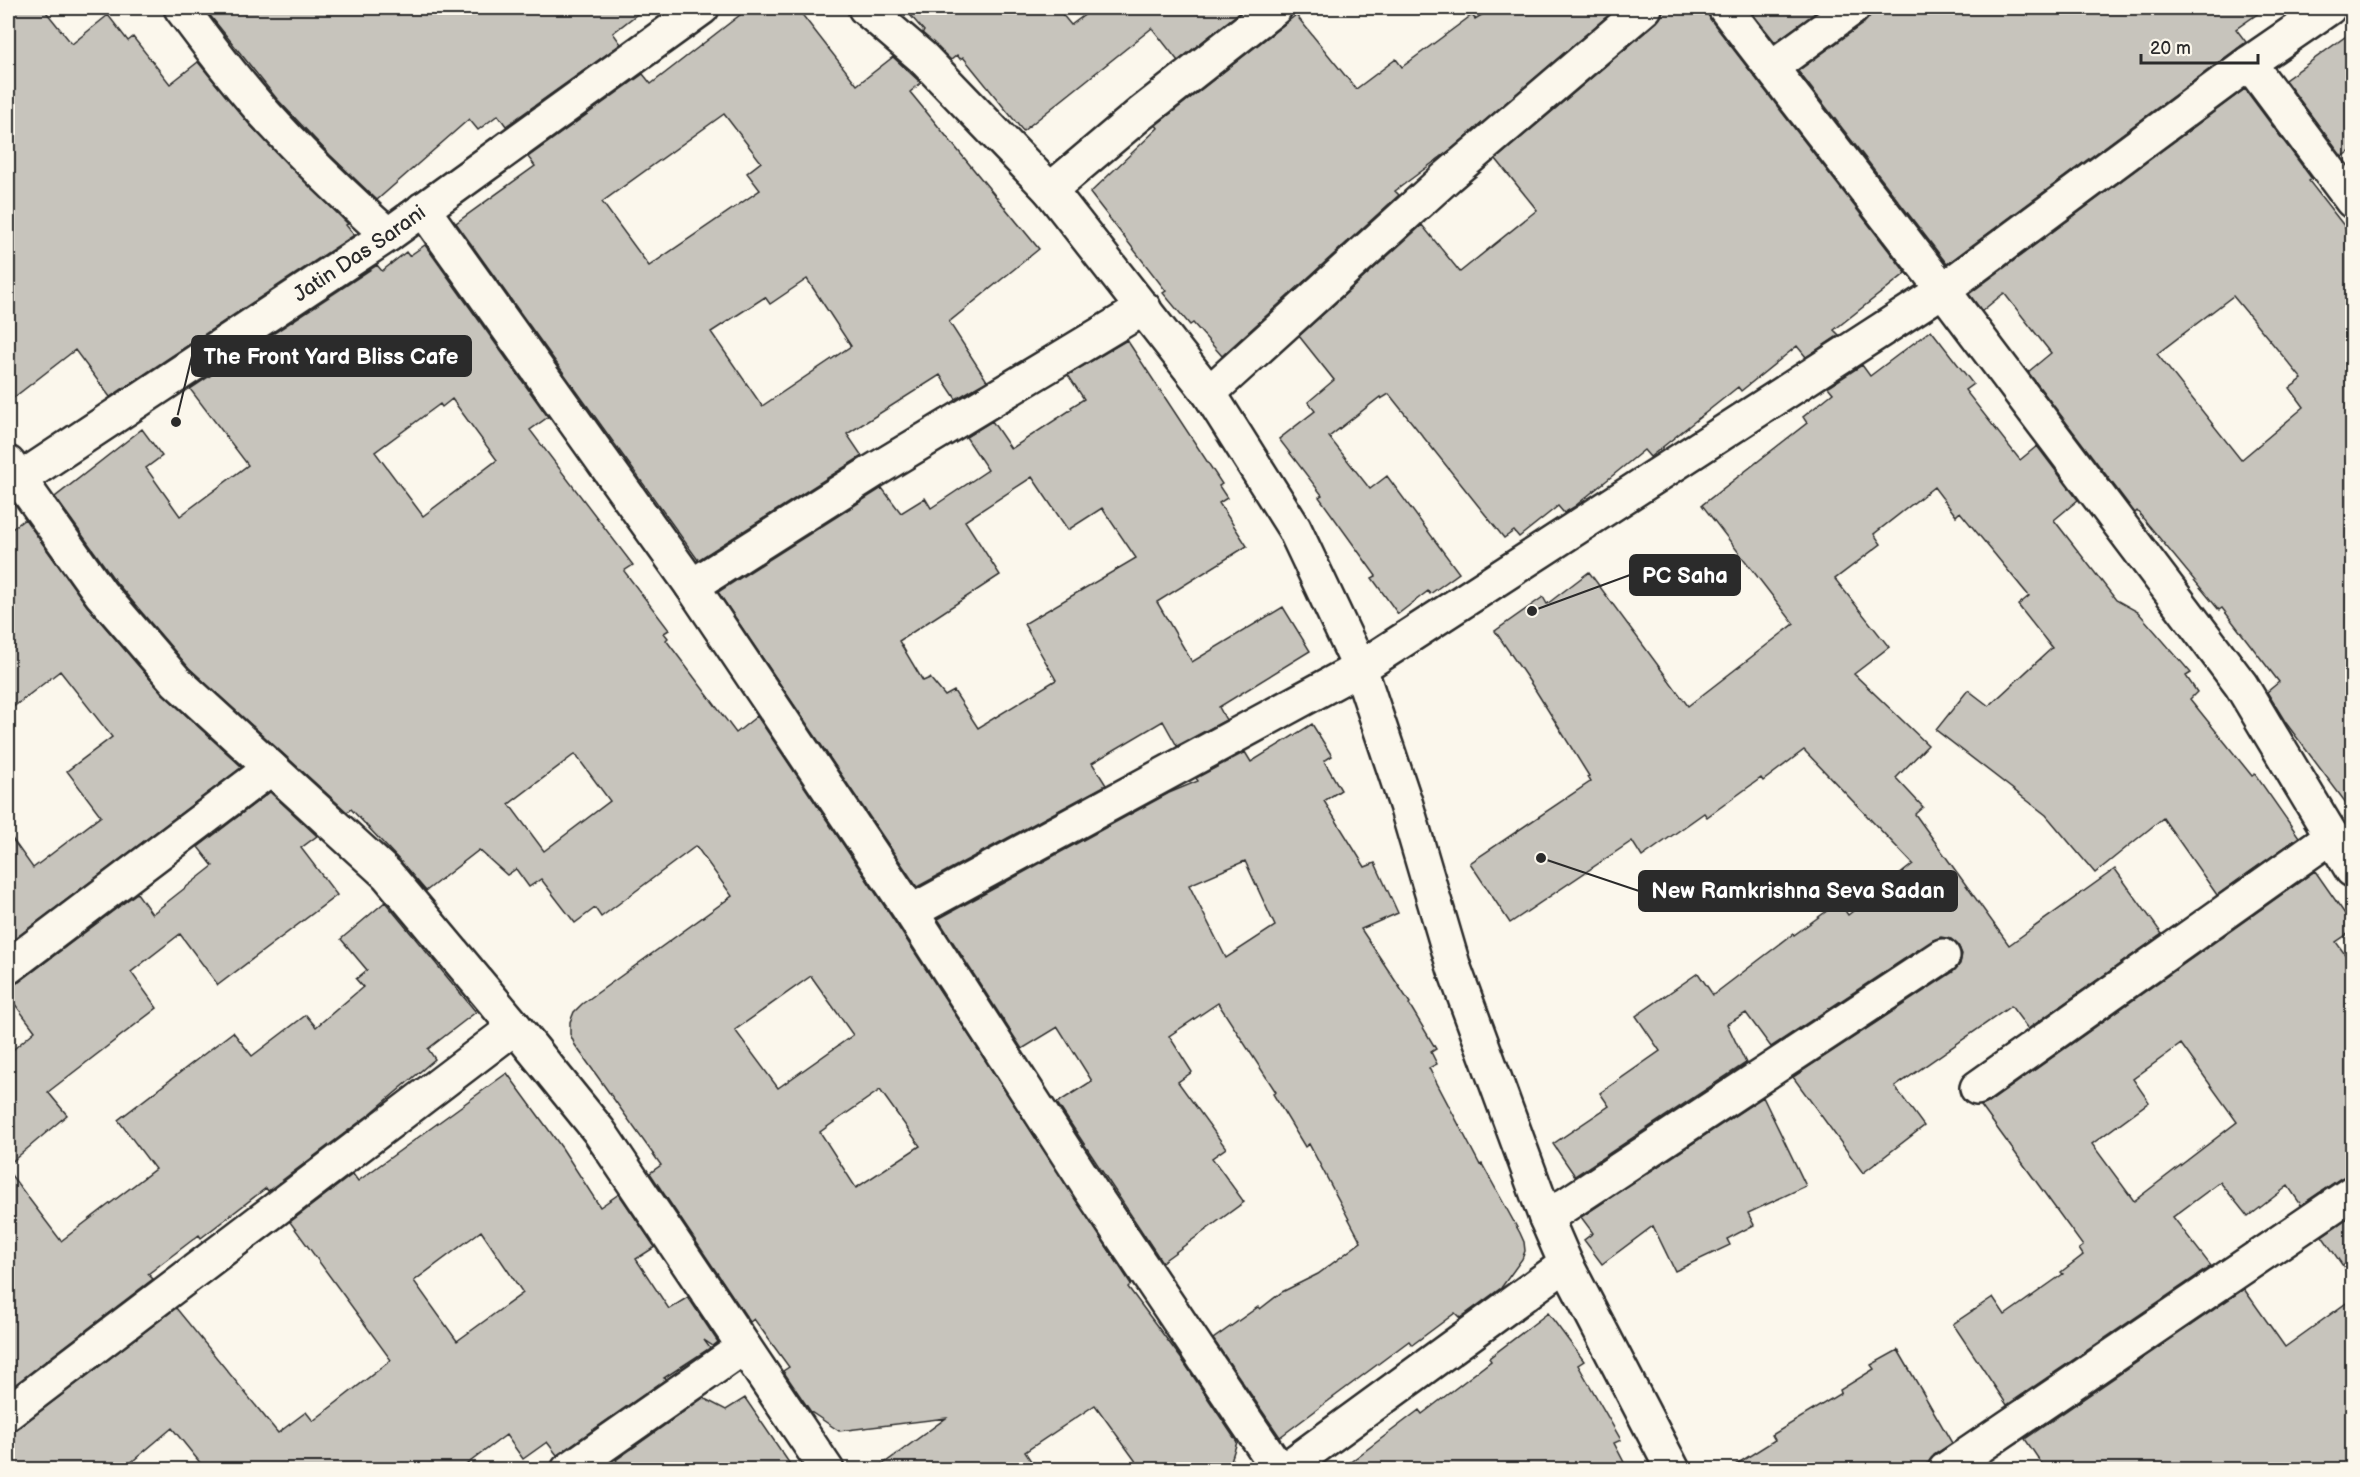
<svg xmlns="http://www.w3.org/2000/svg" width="2360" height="1477" viewBox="0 0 2360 1477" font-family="'Balsamiq Sans',sans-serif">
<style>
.building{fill:#c7c4bc;stroke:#2b2b2b;stroke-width:1.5;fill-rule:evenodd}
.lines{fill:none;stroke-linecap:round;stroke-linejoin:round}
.minor-casing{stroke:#2b2b2b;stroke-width:38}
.minor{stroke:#fbf7ec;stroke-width:33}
.labels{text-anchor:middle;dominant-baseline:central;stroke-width:5;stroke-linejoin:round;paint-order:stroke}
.street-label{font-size:21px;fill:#2b2b2b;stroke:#fbf7ec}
.leader{fill:none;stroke:#2b2b2b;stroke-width:2}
.callout-dot{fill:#2b2b2b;stroke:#fbf7ec;stroke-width:2}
.callout{fill:#2b2b2b;stroke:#2b2b2b;stroke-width:2}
.callout-label{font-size:22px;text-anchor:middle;font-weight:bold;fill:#fff}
</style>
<rect width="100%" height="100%" fill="#fbf7ec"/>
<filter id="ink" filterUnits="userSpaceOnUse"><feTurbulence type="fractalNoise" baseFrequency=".0167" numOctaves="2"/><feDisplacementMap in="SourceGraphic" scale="12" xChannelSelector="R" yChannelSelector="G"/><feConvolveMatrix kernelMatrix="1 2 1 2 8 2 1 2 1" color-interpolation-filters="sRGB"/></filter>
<g filter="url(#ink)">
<!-- building -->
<path class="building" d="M 8,8 L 43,8 L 72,44 L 108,15 L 128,41 L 133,37 L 170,84 L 198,62 L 249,124 L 348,224 L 346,225 L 354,235 L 110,397 L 75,350 L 8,402 Z
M 204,8 L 645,8 L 613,33 L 621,44 L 506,126 L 498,115 L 478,130 L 469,119 L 377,200 L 330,155 L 277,99 Z
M 749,8 L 797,8 L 857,85 L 893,57 L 921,83 L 910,92 L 1039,249 L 949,322 L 987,381 L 956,399 L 940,375 L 847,434 L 862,456 L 698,560 L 456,223 L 535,166 L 528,157 L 643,74 L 651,84 ZM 724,114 L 761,162 L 747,173 L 760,190 L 649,266 L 602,202 ZM 807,279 L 851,346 L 762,406 L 711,332 L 765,297 L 770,304 Z
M 904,8 L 1057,8 L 1071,25 L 1094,8 L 1245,8 L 1178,61 L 1152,28 L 1023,131 L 963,57 L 960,59 L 957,55 L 951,60 L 922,33 L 924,31 Z
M 1493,8 L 1617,8 L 1454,147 L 1395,191 L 1399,195 L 1222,356 L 1193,323 L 1190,325 L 1163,293 L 1166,291 L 1090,193 L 1158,128 L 1156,125 L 1296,15 L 1356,89 L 1396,59 L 1402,67 L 1472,15 L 1475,19 Z
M 1663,8 L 1707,8 L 1710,19 L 1906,273 L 1834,330 L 1839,335 L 1806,357 L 1797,346 L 1741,391 L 1738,387 L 1650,457 L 1644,450 L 1574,507 L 1564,513 L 1558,506 L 1519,537 L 1514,531 L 1504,538 L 1389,394 L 1381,399 L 1380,397 L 1329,437 L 1370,489 L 1387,476 L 1459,573 L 1430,594 L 1428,591 L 1398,614 L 1372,578 L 1376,576 L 1319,497 L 1322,495 L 1279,439 L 1315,411 L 1308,402 L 1334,380 L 1299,336 L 1422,225 L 1460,272 L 1537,210 L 1496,159 L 1657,22 L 1662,15 Z
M 1748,8 L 1822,8 L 1775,42 Z
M 1871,8 L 2266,8 L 2236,29 L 2246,42 L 1947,264 L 1798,71 L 1864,23 L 1870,16 Z
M 2352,32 L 2352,150 L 2342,157 L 2285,80 Z
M 2245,89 L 2312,179 L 2309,181 L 2352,236 L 2352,811 L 2286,723 L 2267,692 L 2279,682 L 2222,608 L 2219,610 L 2137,511 L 2135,513 L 2028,372 L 2051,353 L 2004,293 L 1982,311 L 1969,294 ZM 2233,296 L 2302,379 L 2290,388 L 2304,407 L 2241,460 L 2157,354 Z
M 425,245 L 548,417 L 530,430 L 633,565 L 624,571 L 669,630 L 664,633 L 668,638 L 666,640 L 736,733 L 757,716 L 895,922 L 1131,1284 L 1128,1287 L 1183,1361 L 1237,1442 L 1228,1470 L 1142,1470 L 1095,1405 L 1025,1452 L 1037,1470 L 875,1470 L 946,1418 L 839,1431 L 811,1412 L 783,1371 L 789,1367 L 754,1319 L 750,1322 L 650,1173 L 661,1165 L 575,1045 L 570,1034 L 570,1022 L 574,1012 L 582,1004 L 732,896 L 696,846 L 601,917 L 595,908 L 575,923 L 541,879 L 529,887 L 516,869 L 507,875 L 479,850 L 426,891 L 401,862 L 351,809 L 347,812 L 189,668 L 116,582 L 55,497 L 142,429 L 162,456 L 146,468 L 180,516 L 248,465 L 190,389 L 377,265 L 382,271 L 406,252 L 409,256 ZM 452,399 L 497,460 L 423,516 L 375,452 L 440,404 L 442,407 ZM 575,754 L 610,801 L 544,851 L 509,804 ZM 811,976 L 853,1035 L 778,1088 L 735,1030 ZM 880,1090 L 920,1146 L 856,1188 L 820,1132 Z
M 1931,330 L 1973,384 L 1965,390 L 2020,460 L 2037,446 L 2078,500 L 2054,520 L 2116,600 L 2138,612 L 2191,673 L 2186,676 L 2197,692 L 2190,699 L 2252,776 L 2255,774 L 2299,837 L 2217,895 L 2163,818 L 2095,873 L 2046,815 L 1936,730 L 1968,690 L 1989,706 L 2052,648 L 2018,605 L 2029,596 L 1960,512 L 1956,516 L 1934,487 L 1874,534 L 1881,544 L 1835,579 L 1889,647 L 1854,674 L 1928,745 L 1896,778 L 1923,807 L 1915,814 L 2009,945 L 2115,869 L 2162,934 L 2028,1029 L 2011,1006 L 1895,1087 L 1924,1126 L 1863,1173 L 1793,1077 L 1953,972 L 1960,964 L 1962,954 L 1958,945 L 1951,939 L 1941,937 L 1933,940 L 1771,1047 L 1746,1013 L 1727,1024 L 1746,1063 L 1575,1176 L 1553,1144 L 1609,1106 L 1600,1093 L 1660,1051 L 1636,1016 L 1698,973 L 1713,995 L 1793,934 L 1794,935 L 1839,902 L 1848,915 L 1913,864 L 1804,750 L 1763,781 L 1761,778 L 1707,817 L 1704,813 L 1642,857 L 1632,841 L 1510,923 L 1470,863 L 1590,782 L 1587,777 L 1589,776 L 1536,691 L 1495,631 L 1543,597 L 1547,604 L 1589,572 L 1688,706 L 1794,624 L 1702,505 L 1807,423 L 1803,417 L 1833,393 L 1828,387 L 1862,365 L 1870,376 Z
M 1127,340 L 1222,484 L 1219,486 L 1227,498 L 1219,503 L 1247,546 L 1157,602 L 1192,662 L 1283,607 L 1310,651 L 1219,707 L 1226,720 L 1177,746 L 1163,721 L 1092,763 L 1106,785 L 917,887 L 718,592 L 882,488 L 901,513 L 925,498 L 931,508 L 988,470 L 966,437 L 992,421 L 1011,449 L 1072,409 L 1071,407 L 1084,399 L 1068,375 ZM 1032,477 L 1068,530 L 1102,508 L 1136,558 L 1024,624 L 1056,680 L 978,728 L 954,691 L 945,696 L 930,678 L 923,681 L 899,641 L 1000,575 L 965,521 Z
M 25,519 L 87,606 L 162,693 L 242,767 L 8,944 L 8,833 L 33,868 L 101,816 L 67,771 L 112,737 L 60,671 L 8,711 L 8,532 Z
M 1312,724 L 1332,756 L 1324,761 L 1341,790 L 1324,801 L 1365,867 L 1375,863 L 1398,913 L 1361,929 L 1410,1003 L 1409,1004 L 1436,1049 L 1431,1052 L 1437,1064 L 1429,1068 L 1480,1165 L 1482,1164 L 1520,1233 L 1524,1242 L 1525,1251 L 1522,1259 L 1501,1288 L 1460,1318 L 1455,1313 L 1412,1345 L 1409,1341 L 1280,1437 L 1213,1339 L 1258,1307 L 1260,1309 L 1282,1292 L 1318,1274 L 1361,1242 L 1309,1144 L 1305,1147 L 1273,1094 L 1276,1092 L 1218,1003 L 1169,1036 L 1192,1072 L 1178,1082 L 1226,1148 L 1212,1158 L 1244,1202 L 1162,1262 L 1057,1103 L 1092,1081 L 1058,1027 L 1022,1049 L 938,919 L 1169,793 L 1198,781 L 1196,778 L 1245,752 L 1251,762 ZM 1245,861 L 1275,926 L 1226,958 L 1189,885 Z
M 270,792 L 317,836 L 301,848 L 337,895 L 218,985 L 180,934 L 131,972 L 157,1008 L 48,1092 L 67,1115 L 8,1165 L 8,1054 L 35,1031 L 8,995 L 8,985 L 19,982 L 137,893 L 152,914 L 213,866 L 198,847 Z
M 2315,871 L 2352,924 L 2352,931 L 2336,942 L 2352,964 L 2352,1175 L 2341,1178 L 2301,1205 L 2288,1186 L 2248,1217 L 2220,1182 L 2173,1217 L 2211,1266 L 2007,1405 L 1953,1324 L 1993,1297 L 2005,1315 L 2063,1274 L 2061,1272 L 2083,1255 L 2079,1249 L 2083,1246 L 1981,1106 L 1988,1103 ZM 2181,1044 L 2237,1122 L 2134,1201 L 2092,1144 L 2149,1102 L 2133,1079 Z
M 385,902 L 476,1012 L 428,1049 L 435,1059 L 370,1114 L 268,1191 L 266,1188 L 201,1238 L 199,1235 L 148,1274 L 153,1279 L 13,1386 L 8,1378 L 8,1171 L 61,1241 L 155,1169 L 118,1120 L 233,1032 L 252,1056 L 306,1015 L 316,1027 L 363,987 L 356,979 L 367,970 L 341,939 Z
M 507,1073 L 562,1148 L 600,1207 L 619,1194 L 655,1247 L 636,1259 L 669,1309 L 688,1297 L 718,1342 L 713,1346 L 704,1340 L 710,1348 L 664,1378 L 666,1379 L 557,1455 L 547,1442 L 523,1459 L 506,1435 L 459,1470 L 206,1470 L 172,1428 L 122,1470 L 8,1470 L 8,1436 L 176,1308 L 278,1433 L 306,1412 L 313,1421 L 391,1360 L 290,1222 L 353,1174 L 358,1181 ZM 481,1231 L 523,1293 L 457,1341 L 414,1281 Z
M 1763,1097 L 1806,1186 L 1748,1213 L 1754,1225 L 1727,1239 L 1730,1245 L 1675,1271 L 1653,1226 L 1602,1264 L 1584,1240 L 1593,1233 L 1581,1217 Z
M 2352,1215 L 2352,1279 L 2322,1236 Z
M 2244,1289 L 2285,1347 L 2352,1299 L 2352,1470 L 2046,1470 L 2025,1439 Z
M 1548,1313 L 1584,1361 L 1578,1365 L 1621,1440 L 1614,1443 L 1628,1470 L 1340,1470 L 1419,1410 L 1422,1414 L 1491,1361 L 1489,1358 Z
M 1898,1350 L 1952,1443 L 1934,1455 L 1927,1467 L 1922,1470 L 1727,1470 L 1775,1440 L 1772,1435 L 1841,1393 L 1840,1390 L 1874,1369 L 1871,1365 Z
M 703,1398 L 726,1410 L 745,1398 L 794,1470 L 622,1470 L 616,1460 Z"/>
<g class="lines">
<defs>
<g id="minor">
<path d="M 181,8 C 211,48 241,89 276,126 C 311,164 349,200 388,235"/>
<path d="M 865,8 L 922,57 L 1050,190 L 1209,393 L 1294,528 L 1360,668 L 1406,805 L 1454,968 L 1546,1218 L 1566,1264 L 1673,1470"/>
<path d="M 1725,8 L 1943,290 L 2241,685 L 2352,870"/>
<path d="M 2249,63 L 2352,201"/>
<path d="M 1772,67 L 1853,8"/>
<path d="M 1050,190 L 1140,114 L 1275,8"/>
<path d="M 423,209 L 692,586 L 911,912 L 1092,1192 L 1279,1470"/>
<path d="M 1209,393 L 1448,176 L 1645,8"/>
<path d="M 8,463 L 101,594 L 176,681 L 387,874 L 515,1027 L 599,1131 L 827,1470"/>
<path id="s1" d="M 8,487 L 388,235 L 702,8"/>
<path d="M 692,586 L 872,472 L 1144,308"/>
<path d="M 911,912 L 1360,668 L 1943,290 L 2249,63 L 2329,8"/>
<path d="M 8,967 L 271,768"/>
<path d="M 1977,1088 L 2332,836"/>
<path d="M 1546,1218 L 1943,956"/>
<path d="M 8,1413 L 515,1027"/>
<path d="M 568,1470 L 744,1347"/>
<path d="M 1284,1470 L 1566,1264"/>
<path d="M 1945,1470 L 2352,1193"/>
</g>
</defs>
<!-- minor casing -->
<use href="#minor" class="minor-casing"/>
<!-- minor -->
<use href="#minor" class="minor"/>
</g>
</g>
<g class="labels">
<!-- street labels -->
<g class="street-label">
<text stroke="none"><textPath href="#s1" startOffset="422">Jatin Das Sarani</textPath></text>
</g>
</g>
<!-- callouts -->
<path class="leader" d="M176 422L192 356M1532 611L1630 575M1541 858L1639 891"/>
<g class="callout-dot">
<circle cx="176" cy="422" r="6"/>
<circle cx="1532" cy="611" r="6"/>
<circle cx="1541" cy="858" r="6"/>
</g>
<g class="callout">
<rect x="192" y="336" width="279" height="40" rx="6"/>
<rect x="1630" y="555" width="110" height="40" rx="6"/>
<rect x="1639" y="871" width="318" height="40" rx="6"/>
</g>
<g class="callout-label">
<text x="331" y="364">The Front Yard Bliss Cafe</text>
<text x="1685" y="583">PC Saha</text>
<text x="1798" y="898">New Ramkrishna Seva Sadan</text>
</g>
<!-- margin -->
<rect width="2360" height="1477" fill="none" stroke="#fbf7ec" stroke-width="30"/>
<rect x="15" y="15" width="2330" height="1447" fill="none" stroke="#2b2b2b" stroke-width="2" filter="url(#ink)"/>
<!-- scale -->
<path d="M2141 54v9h117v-9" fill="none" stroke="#2b2b2b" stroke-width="3"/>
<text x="2150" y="54" font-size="18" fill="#2b2b2b" stroke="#fbf7ec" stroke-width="4.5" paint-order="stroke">20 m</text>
</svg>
